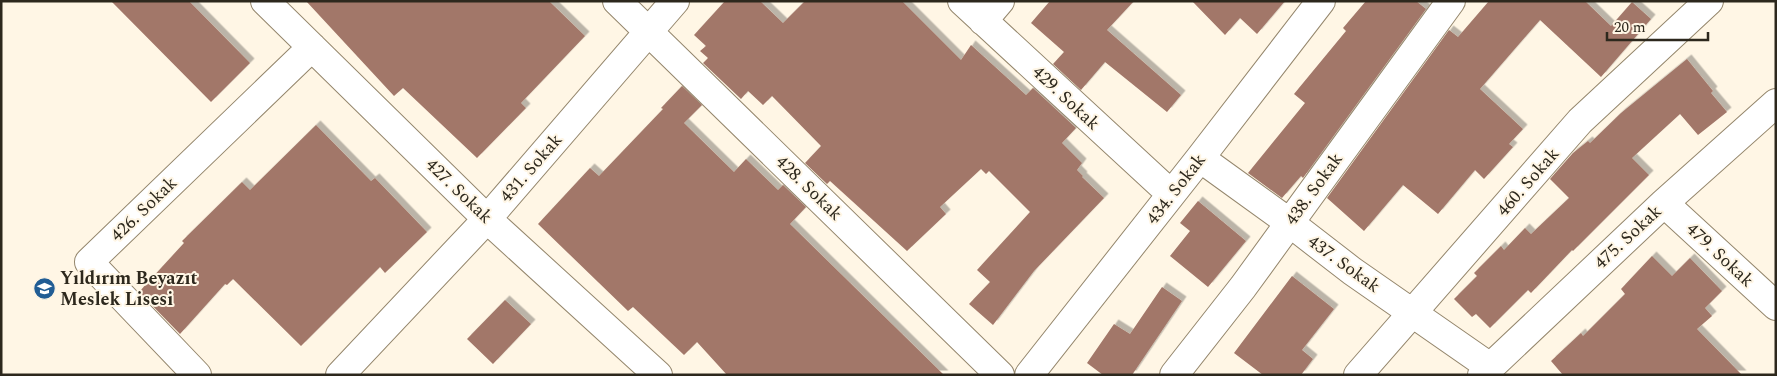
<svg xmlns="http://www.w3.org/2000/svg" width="1777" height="376" viewBox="0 0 1777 376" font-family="Spectral,serif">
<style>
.building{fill:#a27769;filter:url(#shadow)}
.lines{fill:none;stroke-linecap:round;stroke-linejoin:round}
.minor-casing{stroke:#94866c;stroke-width:30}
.minor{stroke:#fff;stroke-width:28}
.labels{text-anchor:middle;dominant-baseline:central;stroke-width:4;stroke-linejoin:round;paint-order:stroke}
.street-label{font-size:18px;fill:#2d281d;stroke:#fff6e5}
.poi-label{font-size:18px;font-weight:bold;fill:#2d281d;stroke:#fff6e5;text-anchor:start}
</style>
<defs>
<filter id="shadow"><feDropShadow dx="4.5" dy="-4.5" stdDeviation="0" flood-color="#0004"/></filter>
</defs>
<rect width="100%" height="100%" fill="#fff6e5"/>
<!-- building -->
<path class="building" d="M 111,1 L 189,1 L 250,63 L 211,102 Z
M 306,1 L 549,1 L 585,36 L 521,103 L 526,108 L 477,158 L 403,88 L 394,96 Z
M 725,1 L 760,1 L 783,23 L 805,1 L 902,1 L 961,60 L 971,45 L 1026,95 L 1033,88 L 1076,128 L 1062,143 L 1082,163 L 1077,170 L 1083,176 L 1082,177 L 1104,198 L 1034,271 L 993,325 L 969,304 L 990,282 L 977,270 L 1030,212 L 989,171 L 986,174 L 981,169 L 940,207 L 946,214 L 907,251 L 830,181 L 827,184 L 805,163 L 821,146 L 772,96 L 763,105 L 748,91 L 741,99 L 703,63 L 708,58 L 700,51 L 706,46 L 694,35 Z
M 1050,1 L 1134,1 L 1107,30 L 1181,95 L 1167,112 L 1105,62 L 1081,90 L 1053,64 L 1064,52 L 1031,23 Z
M 1192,1 L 1285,1 L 1257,34 L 1240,18 L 1225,35 Z
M 1366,1 L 1416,1 L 1426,9 L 1303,178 L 1301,176 L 1282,198 L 1248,173 L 1305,103 L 1294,94 L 1346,31 L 1343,28 Z
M 1489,1 L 1585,1 L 1611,26 L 1632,2 L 1651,19 L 1601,77 L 1540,20 L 1480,89 L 1523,129 L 1509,144 L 1513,147 L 1484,179 L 1475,170 L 1438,214 L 1403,185 L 1364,231 L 1327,198 L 1449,30 L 1458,37 Z
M 1687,59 L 1713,91 L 1711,93 L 1727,112 L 1698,135 L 1680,114 L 1632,158 L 1649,175 L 1573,251 L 1572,250 L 1531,293 L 1528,290 L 1490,328 L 1476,314 L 1472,317 L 1454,299 L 1477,276 L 1474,273 L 1501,246 L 1504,250 L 1525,228 L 1531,234 L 1569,198 L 1550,179 L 1573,153 L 1588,141 L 1590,143 L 1621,113 Z
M 682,86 L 702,105 L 684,123 L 734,172 L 746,159 L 778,190 L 783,185 L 806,207 L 790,224 L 944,375 L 727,375 L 697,342 L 684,355 L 633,307 L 628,311 L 538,224 L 590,168 L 599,176 L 663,109 L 661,108 Z
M 316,125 L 371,181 L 375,178 L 427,232 L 385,273 L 380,267 L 301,346 L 233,279 L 227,285 L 225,284 L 180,334 L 139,292 L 184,243 L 182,241 L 242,182 L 250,190 Z
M 1198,201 L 1246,241 L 1208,287 L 1170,256 L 1190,231 L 1180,223 Z
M 1652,256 L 1672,276 L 1690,258 L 1722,291 L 1705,308 L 1712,316 L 1697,329 L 1742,375 L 1563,375 L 1551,361 L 1581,333 L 1583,336 L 1625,294 L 1621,289 Z
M 1292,276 L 1334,309 L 1302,350 L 1313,359 L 1301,375 L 1263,375 L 1234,353 Z
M 1162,287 L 1182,301 L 1132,375 L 1103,375 L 1087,363 L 1114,324 L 1130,334 Z
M 505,300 L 531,324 L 493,364 L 467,339 Z"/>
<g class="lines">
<defs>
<path id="minor" d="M 265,1 L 487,219 L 658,375
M 617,1 L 1000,375
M 962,1 L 1171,194
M 983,21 L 1000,1
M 1200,158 L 1290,223 L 1352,271 L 1490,367
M 1664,203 L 1776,306
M 197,375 L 89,262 L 312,47
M 340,375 L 487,219 L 675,1
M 1029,375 L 1200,158 L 1321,1
M 1174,375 L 1243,287 L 1451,1
M 1358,375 L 1580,121 L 1709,1
M 1482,375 L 1664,203 L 1776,103"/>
</defs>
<!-- minor casing -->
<use href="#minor" class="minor-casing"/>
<!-- minor -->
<use href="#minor" class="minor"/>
</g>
<!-- icons -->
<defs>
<symbol id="school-disc" viewBox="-11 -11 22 22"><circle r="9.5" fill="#215d94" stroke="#fff6e5"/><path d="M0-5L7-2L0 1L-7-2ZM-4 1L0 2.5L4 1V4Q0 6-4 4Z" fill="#fff"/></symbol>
</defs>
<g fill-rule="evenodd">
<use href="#school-disc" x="32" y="276" width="25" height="25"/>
</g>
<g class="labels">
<!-- street labels -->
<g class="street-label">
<text transform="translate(1066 98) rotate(43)">429. Sokak</text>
<text transform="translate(531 168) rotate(-49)">431. Sokak</text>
<text transform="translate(1528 182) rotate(-49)">460. Sokak</text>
<text transform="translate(809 188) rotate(44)">428. Sokak</text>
<text transform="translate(1176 189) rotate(-52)">434. Sokak</text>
<text transform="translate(1314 189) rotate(-54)">438. Sokak</text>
<text transform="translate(459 191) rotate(44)">427. Sokak</text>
<text transform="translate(144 209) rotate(-44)">426. Sokak</text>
<text transform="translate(1628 237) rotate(-43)">475. Sokak</text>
<text transform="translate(1720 255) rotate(43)">479. Sokak</text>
<text transform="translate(1344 264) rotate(36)">437. Sokak</text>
</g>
<!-- poi labels -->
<g class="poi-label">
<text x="60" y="278">Yıldırım Beyazıt<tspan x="60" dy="21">Meslek Lisesi</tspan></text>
</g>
</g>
<!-- border -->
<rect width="1777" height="376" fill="none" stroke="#2d281d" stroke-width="5"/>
<!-- scale -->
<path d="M1607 32v8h101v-8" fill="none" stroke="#2d281d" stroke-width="2.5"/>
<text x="1614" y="32" font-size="15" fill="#2d281d" stroke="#fff6e5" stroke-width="4" paint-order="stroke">20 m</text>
</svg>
